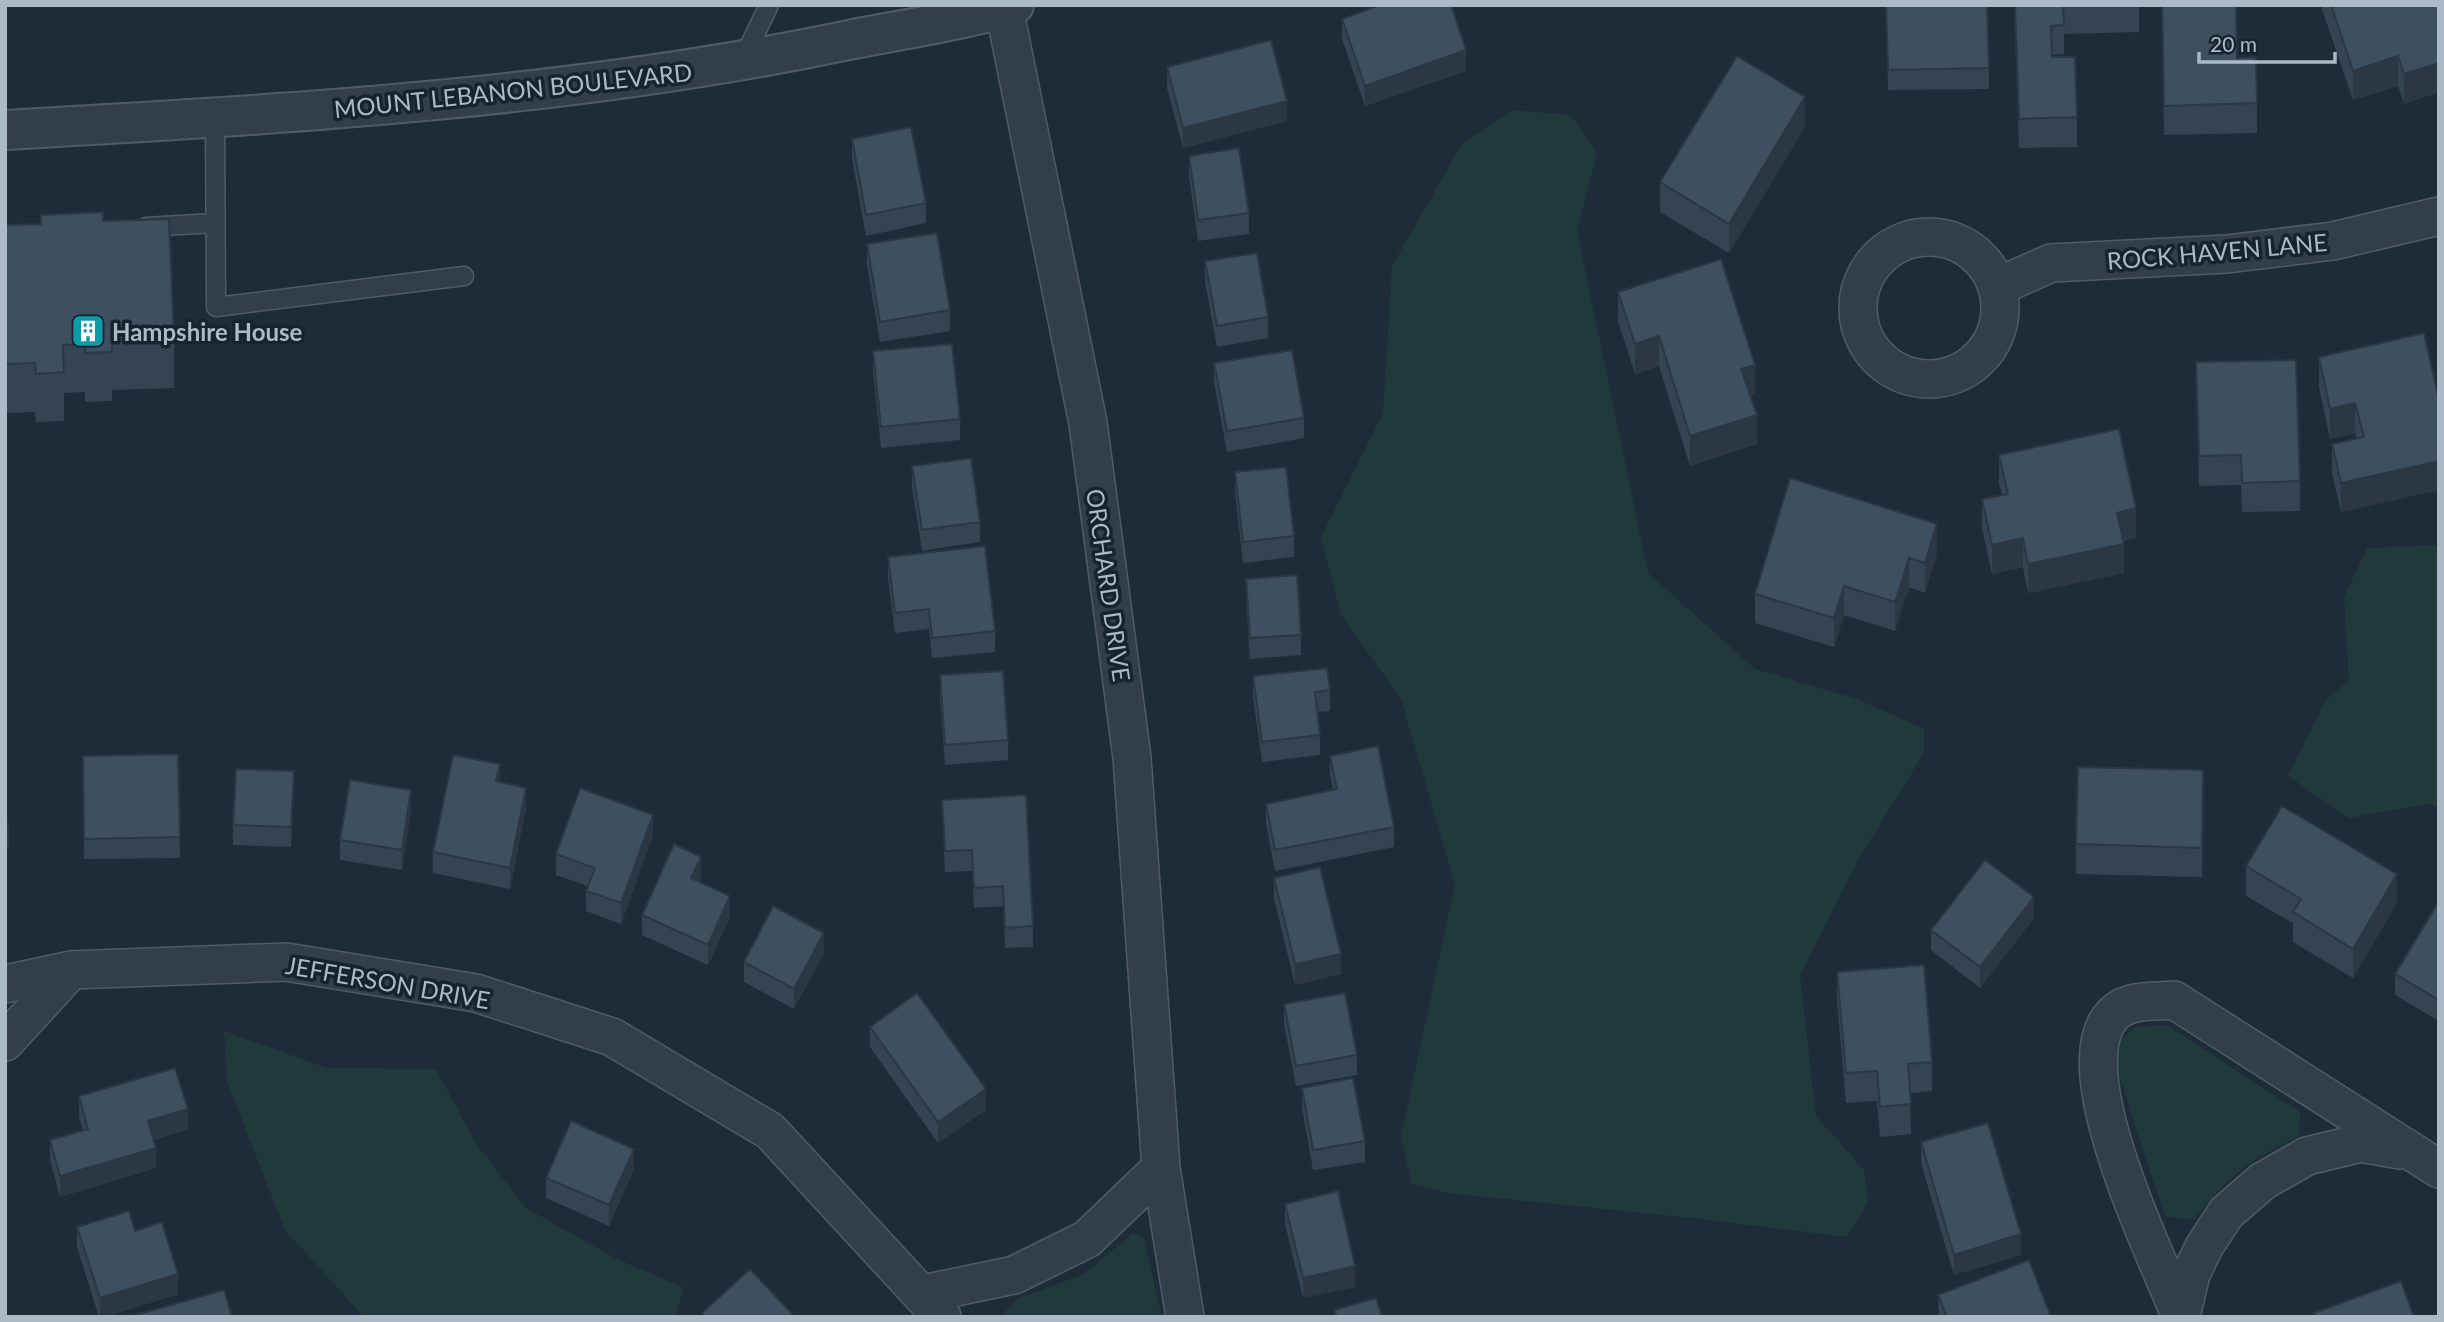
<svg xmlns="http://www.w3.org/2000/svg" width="2444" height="1322" viewBox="0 0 2444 1322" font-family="Lato,sans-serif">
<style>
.green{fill:#203a3b}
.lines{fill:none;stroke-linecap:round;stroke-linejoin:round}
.service-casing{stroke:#4f5c68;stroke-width:21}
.minor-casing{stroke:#4f5c68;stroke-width:40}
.tertiary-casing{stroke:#4f5c68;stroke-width:42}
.service{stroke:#323e4a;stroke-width:18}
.minor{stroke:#323e4a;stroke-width:37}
.tertiary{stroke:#323e4a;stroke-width:38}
.wall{fill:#354452}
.shaded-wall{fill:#2b3742}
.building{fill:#3e4f5f;stroke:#2b3742;stroke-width:2}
.labels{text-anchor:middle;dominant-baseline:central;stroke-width:7;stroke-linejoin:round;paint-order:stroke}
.street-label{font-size:24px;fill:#acb9c7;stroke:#17232e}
.poi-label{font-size:24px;font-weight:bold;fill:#acb9c7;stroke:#17232e;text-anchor:start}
</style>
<rect width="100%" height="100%" fill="#1e2c3a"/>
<!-- green -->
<path class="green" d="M 1512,110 L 1571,115 L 1597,153 L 1577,231 L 1648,573 L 1755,669 L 1857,699 L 1924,729 L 1924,753 L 1858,860 L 1800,975 L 1816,1116 L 1864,1170 L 1868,1202 L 1847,1237 L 1692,1218 L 1447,1193 L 1411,1183 L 1401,1136 L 1455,885 L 1401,699 L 1341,615 L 1321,537 L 1383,413 L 1392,266 L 1462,144 Z
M 2439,545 L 2439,808 L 2428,804 L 2349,818 L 2288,776 L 2326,700 L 2349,680 L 2344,597 L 2367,548 Z
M 2167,1025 L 2300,1112 L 2299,1137 C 2250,1158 2226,1178 2194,1220 L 2165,1216 L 2116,1066 L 2121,1040 L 2136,1027 Z
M 224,1031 L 327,1068 L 436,1069 L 476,1144 L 526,1208 L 615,1258 L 684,1288 L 675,1317 L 364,1317 L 285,1230 L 227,1082 Z
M 1133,1233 L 1144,1239 L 1162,1317 L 1000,1317 L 1017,1299 L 1084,1274 Z"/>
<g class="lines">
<defs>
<path id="service" d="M 743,59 L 769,5
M 215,118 L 216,307 L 464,276
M 146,227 L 215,223"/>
<path id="minor" d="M 1004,8 L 1088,423 L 1132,758 L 1161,1168 L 1185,1317
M1858 308a71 71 0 1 1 142 0a71 71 0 1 1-142 0Z
M 1997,287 L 2051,263 L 2227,254 L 2333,241 L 2439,216
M 5,984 L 71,970 L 286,962 L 476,993 L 612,1037 L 770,1131 L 942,1317
M 5,1042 L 71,970
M 923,1294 L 1014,1275 L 1087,1239 L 1161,1168
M 2181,1316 L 2191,1274 L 2204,1247 L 2226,1213 L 2263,1181 L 2307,1156 L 2361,1143 L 2400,1150
M 2181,1317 C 2159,1260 2057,1058 2117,1011 C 2132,999 2156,1002 2174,1000 L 2439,1169"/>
<path id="tertiary" d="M 5,130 C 288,114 572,98 849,40 C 904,29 961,21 1014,5"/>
</defs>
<!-- service casing -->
<use href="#service" class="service-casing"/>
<!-- minor casing -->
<use href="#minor" class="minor-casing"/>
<!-- tertiary casing -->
<use href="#tertiary" class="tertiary-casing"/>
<!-- service -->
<use href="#service" class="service"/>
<!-- minor -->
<use href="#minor" class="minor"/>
<!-- tertiary -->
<use href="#tertiary" class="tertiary"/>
</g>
<!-- wall -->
<path class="wall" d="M 1886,5 L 1989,68 L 1989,89 L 1888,90 Z
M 2014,5 L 2139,5 L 2139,32 L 2064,34 L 2064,54 L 2052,55 L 2077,117 L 2077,147 L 2019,148 Z
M 2162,5 L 2257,103 L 2257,133 L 2164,135 Z
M 2322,5 L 2439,5 L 2439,92 L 2404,104 L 2398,86 L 2353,100 L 2322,9 Z
M 1342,19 L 1466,71 L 1365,106 L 1342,39 Z
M 1167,67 L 1287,121 L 1183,148 L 1167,88 Z
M 1805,127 L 1729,253 L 1660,212 L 1660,182 Z
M 852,139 L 926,203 L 926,223 L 866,236 L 852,159 Z
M 1189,156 L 1249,213 L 1249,234 L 1198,241 L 1189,176 Z
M 41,215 L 103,221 L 174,339 L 174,388 L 112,390 L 112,401 L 85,402 L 85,392 L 64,393 L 64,421 L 36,422 L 35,412 L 5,413 L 5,225 L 41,224 Z
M 867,244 L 950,310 L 950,331 L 880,342 L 867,265 Z
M 1205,261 L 1268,317 L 1268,338 L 1217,347 L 1205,282 Z
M 1618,292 L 1755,394 L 1750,396 L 1757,444 L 1690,466 L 1659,366 L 1635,374 L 1618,321 Z
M 873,351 L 960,419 L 960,440 L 881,448 L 873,372 Z
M 2319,357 L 2439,400 L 2439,490 L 2341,512 L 2332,473 L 2332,444 L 2357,438 L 2355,433 L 2330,439 L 2319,387 Z
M 2196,362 L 2300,481 L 2300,511 L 2242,512 L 2241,485 L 2199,486 Z
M 1214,363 L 1304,418 L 1304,438 L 1227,452 L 1214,383 Z
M 1999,455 L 2136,538 L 2123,541 L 2124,573 L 2028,593 L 2023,567 L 1992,574 L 1982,528 L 1982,499 L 2002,495 L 1999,484 Z
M 912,466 L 980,522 L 980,542 L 922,551 L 912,487 Z
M 1235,472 L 1294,536 L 1294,557 L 1243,563 L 1235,493 Z
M 1790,478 L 1937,553 L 1925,593 L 1909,587 L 1895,631 L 1844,615 L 1834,647 L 1755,623 L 1755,594 Z
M 888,557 L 995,631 L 995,652 L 932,658 L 929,629 L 895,633 L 888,578 Z
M 1246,579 L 1301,635 L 1301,655 L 1250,659 L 1246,599 Z
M 940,675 L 1008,740 L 1008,760 L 945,765 L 940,695 Z
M 1253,676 L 1330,690 L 1330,711 L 1317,712 L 1320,735 L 1320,755 L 1262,762 L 1253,697 Z
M 178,754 L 180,858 L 84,859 L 83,756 Z
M 1330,756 L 1394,827 L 1394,847 L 1275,871 L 1266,824 L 1266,804 L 1333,790 L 1330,776 Z
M 500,782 L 526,808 L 510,889 L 433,873 L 433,852 Z
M 294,791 L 291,847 L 233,845 L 233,825 Z
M 942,800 L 1033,926 L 1033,947 L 1005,948 L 1003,906 L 974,908 L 972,871 L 945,872 Z
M 2203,800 L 2202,877 L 2076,874 L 2076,844 Z
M 411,810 L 402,870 L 340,860 L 340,840 Z
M 653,835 L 621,924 L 586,911 L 586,891 L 588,886 L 556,875 L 556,854 Z
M 2246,866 L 2397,903 L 2353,978 L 2293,942 L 2293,923 L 2246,896 Z
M 701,877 L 699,882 L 730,917 L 708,965 L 642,935 L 642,915 Z
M 1274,878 L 1341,974 L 1295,985 L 1274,898 Z
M 2439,901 L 2439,1021 L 2395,995 L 2395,974 Z
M 2034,918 L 1980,988 L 1931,950 L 1931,930 Z
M 824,953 L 794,1009 L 744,982 L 744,962 Z
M 1837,972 L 1932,1062 L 1932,1091 L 1910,1093 L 1911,1134 L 1880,1137 L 1877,1101 L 1846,1103 L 1837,1001 Z
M 1284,1004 L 1357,1055 L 1357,1075 L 1296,1086 L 1284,1024 Z
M 870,1027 L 986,1110 L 938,1143 L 870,1047 Z
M 1302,1088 L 1365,1141 L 1365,1162 L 1313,1170 L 1302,1108 Z
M 79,1096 L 188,1129 L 154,1140 L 156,1168 L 60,1197 L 50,1160 L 50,1140 L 83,1131 L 79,1117 Z
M 1921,1142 L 2021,1255 L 1954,1275 L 1921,1163 Z
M 634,1169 L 609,1226 L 546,1198 L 546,1178 Z
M 1285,1204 L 1355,1287 L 1303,1298 L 1285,1224 Z
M 77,1227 L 135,1231 L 178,1294 L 105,1317 L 99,1317 L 77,1247 Z
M 1938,1295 L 2051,1317 L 1939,1317 Z"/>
<!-- shaded-wall -->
<path class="shaded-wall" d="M 1466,50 L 1466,71 L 1365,106 L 1365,86 Z
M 2398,56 L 2398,86 L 2353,100 L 2353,71 Z
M 2439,63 L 2439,92 L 2404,104 L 2404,74 Z
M 1805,97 L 1805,127 L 1729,253 L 1729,224 Z
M 1287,101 L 1287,121 L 1183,148 L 1183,128 Z
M 1659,336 L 1659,366 L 1635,374 L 1635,344 Z
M 1755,365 L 1755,394 L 1741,398 L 1741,369 Z
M 2355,403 L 2355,433 L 2330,439 L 2330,409 Z
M 1757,415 L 1757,444 L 1690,466 L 1690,436 Z
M 2439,461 L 2439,490 L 2341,512 L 2341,483 Z
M 2136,508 L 2136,538 L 2117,542 L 2117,513 Z
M 1937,524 L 1937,553 L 1925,593 L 1925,563 Z
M 2023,538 L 2023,567 L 1992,574 L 1992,545 Z
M 2124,544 L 2124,573 L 2028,593 L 2028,564 Z
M 1909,558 L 1909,587 L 1895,631 L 1895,602 Z
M 1844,586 L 1844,615 L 1834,647 L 1834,618 Z
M 500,764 L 500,785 L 496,781 Z
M 294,771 L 294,791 L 291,847 L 291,827 Z
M 526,788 L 526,808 L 510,889 L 510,868 Z
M 411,790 L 411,810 L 402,870 L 402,850 Z
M 653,815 L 653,835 L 621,924 L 621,903 Z
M 9,829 L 9,849 L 5,850 L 5,830 Z
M 701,857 L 701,877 L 691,899 L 691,878 Z
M 2397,874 L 2397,903 L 2353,978 L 2353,949 Z
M 730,896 L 730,917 L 708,965 L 708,945 Z
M 2034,897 L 2034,918 L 1980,988 L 1980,967 Z
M 824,933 L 824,953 L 794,1009 L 794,989 Z
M 1341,954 L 1341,974 L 1295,985 L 1295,964 Z
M 986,1089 L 986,1110 L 938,1143 L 938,1122 Z
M 188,1109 L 188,1129 L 148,1141 L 148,1121 Z
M 156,1148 L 156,1168 L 60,1197 L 60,1176 Z
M 634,1149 L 634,1169 L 609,1226 L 609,1205 Z
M 2021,1234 L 2021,1255 L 1954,1275 L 1954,1255 Z
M 1355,1266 L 1355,1287 L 1303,1298 L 1303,1278 Z
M 178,1274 L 178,1294 L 105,1317 L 100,1317 L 100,1298 Z"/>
<!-- building -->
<path class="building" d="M 1380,5 L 1451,5 L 1466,50 L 1365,86 L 1342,19 Z
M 1886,5 L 1987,5 L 1989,68 L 1888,70 Z
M 2015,5 L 2063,5 L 2064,25 L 2051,26 L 2052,57 L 2075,57 L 2077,117 L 2019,119 Z
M 2162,5 L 2236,5 L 2237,58 L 2256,57 L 2257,103 L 2164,106 Z
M 2331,5 L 2439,5 L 2439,63 L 2404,74 L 2398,56 L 2353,71 Z
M 1271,40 L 1287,101 L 1183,128 L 1167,67 Z
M 1737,56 L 1805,97 L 1729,224 L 1660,182 Z
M 911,127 L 926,203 L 866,215 L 852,139 Z
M 1239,148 L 1249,213 L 1198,220 L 1189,156 Z
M 103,212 L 103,221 L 169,219 L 174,339 L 112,341 L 112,352 L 85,353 L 86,344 L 63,345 L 64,372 L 36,374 L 35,363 L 5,364 L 5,225 L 41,224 L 41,215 Z
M 937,233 L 950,310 L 880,322 L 867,244 Z
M 1257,253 L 1268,317 L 1217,326 L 1205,261 Z
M 1721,259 L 1755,365 L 1741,369 L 1757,415 L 1690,436 L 1659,336 L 1635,344 L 1618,292 Z
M 2424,333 L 2439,400 L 2439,461 L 2341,483 L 2332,444 L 2364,437 L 2355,403 L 2330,409 L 2319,357 Z
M 952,344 L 960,419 L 881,427 L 873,351 Z
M 1292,350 L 1304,418 L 1227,431 L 1214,363 Z
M 2296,360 L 2300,481 L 2242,483 L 2241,455 L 2199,456 L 2196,362 Z
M 2119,429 L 2136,508 L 2117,513 L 2124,544 L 2028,564 L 2023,538 L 1992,545 L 1982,499 L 2008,494 L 1999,455 Z
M 971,458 L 980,522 L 922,530 L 912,466 Z
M 1286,467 L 1294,536 L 1243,542 L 1235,472 Z
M 1790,478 L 1937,524 L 1925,563 L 1909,558 L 1895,602 L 1844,586 L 1834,618 L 1755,594 Z
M 985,546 L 995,631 L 932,638 L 929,609 L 895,613 L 888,557 Z
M 1297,575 L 1301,635 L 1250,638 L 1246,579 Z
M 1327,668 L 1330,690 L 1315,692 L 1320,735 L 1262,742 L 1253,676 Z
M 1003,671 L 1008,740 L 945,745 L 940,675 Z
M 1378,746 L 1394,827 L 1275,850 L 1266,804 L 1337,789 L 1330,756 Z
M 178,754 L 180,837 L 84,839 L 83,756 Z
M 453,755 L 500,764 L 496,781 L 526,788 L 510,868 L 433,852 Z
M 2078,767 L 2203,770 L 2202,848 L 2076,844 Z
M 236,769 L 294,771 L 291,827 L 233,825 Z
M 350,780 L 411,790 L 402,850 L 340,840 Z
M 580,788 L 653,815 L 621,903 L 586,891 L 595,868 L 556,854 Z
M 1026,795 L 1033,926 L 1005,928 L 1003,886 L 974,888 L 972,850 L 945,851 L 942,800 Z
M 2282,806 L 2397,874 L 2353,949 L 2293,912 L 2301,899 L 2246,866 Z
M 5,815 L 9,829 L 5,830 Z
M 674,844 L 701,857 L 691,878 L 730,896 L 708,945 L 642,915 Z
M 1985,860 L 2034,897 L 1980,967 L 1931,930 Z
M 1320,867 L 1341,954 L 1295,964 L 1274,878 Z
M 2439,901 L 2439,1000 L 2395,974 Z
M 773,906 L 824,933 L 794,989 L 744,962 Z
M 1924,965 L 1932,1062 L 1908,1064 L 1911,1104 L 1880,1107 L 1877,1071 L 1846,1073 L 1837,972 Z
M 917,993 L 986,1089 L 938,1122 L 870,1027 Z
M 1345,993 L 1357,1055 L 1296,1066 L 1284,1004 Z
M 175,1068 L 188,1109 L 148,1121 L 156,1148 L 60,1176 L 50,1140 L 88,1129 L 79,1096 Z
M 1353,1078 L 1365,1141 L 1313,1150 L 1302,1088 Z
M 571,1121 L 634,1149 L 609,1205 L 546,1178 Z
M 1988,1123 L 2021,1234 L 1954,1255 L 1921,1142 Z
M 1338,1191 L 1355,1266 L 1303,1278 L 1285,1204 Z
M 129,1211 L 135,1231 L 162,1222 L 178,1274 L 100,1298 L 77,1227 Z
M 2029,1260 L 2051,1317 L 1947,1317 L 1938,1295 Z
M 750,1269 L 795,1317 L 705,1317 L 702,1313 Z
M 2401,1281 L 2414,1317 L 2315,1317 L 2314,1313 Z
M 224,1290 L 232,1317 L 128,1317 Z
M 1376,1298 L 1382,1317 L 1337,1317 L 1334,1310 Z"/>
<!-- icons -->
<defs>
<symbol id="building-square" viewBox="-11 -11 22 22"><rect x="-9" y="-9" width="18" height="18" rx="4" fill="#0f9aa8" stroke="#17232e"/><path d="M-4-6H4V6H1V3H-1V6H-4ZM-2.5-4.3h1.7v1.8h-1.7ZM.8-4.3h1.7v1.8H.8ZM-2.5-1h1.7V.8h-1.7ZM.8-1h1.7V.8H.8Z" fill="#fff"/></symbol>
</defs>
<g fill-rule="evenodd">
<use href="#building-square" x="69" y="312" width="38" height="38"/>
</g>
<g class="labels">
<!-- street labels -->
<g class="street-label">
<text transform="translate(513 90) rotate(-6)">MOUNT LEBANON BOULEVARD</text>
<text transform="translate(2217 251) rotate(-5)">ROCK HAVEN LANE</text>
<text transform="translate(1109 585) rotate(82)">ORCHARD DRIVE</text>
<text transform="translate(388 982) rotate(10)">JEFFERSON DRIVE</text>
</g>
<!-- poi labels -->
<g class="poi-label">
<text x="112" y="331">Hampshire House</text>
</g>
</g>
<!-- border -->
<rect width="2444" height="1322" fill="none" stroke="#acb9c7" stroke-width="14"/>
<!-- scale -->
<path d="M2199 52v10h136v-10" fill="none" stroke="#acb9c7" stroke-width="3.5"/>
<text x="2210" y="52" font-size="21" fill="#acb9c7" stroke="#17232e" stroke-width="5" paint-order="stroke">20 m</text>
</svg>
